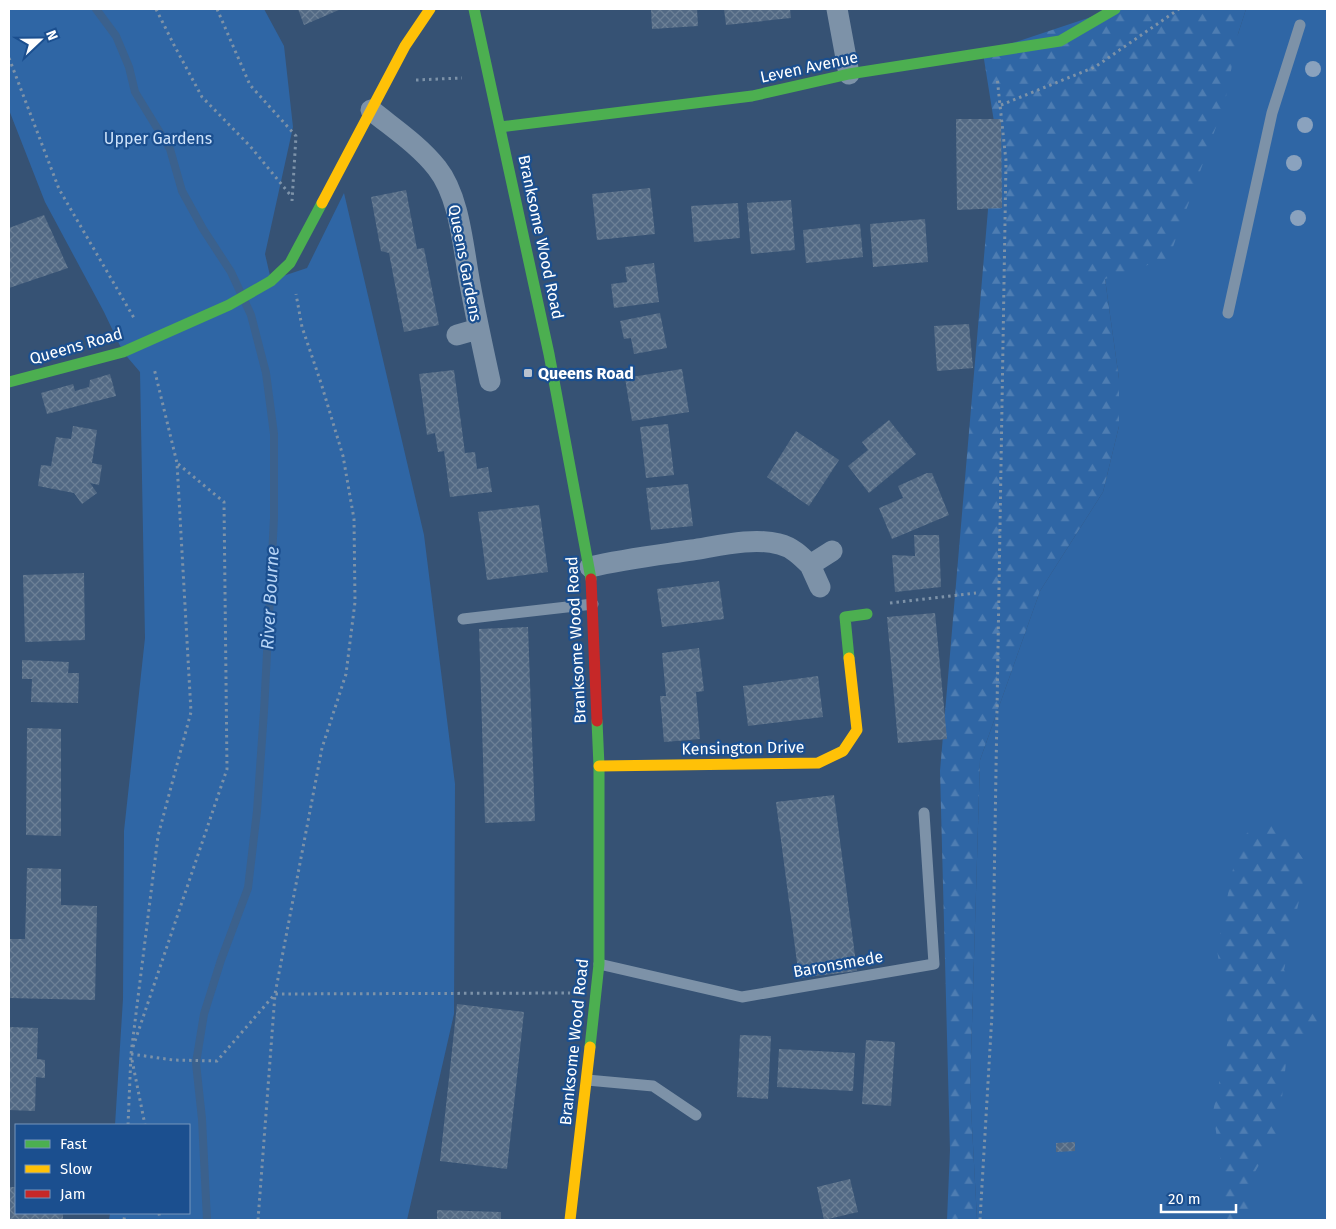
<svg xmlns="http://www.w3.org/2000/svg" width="1336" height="1229" viewBox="0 0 1336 1229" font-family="'Fira Sans',sans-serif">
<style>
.green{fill:#2f66a5}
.forest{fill:url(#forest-firs)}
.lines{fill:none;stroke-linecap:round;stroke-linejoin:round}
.stream{stroke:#3b618d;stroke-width:8}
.building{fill:url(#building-cross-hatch)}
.path{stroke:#7d92a8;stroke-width:3;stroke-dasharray:2.5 4;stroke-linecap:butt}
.lane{stroke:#7d92a8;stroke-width:11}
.street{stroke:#7d92a8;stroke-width:21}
.fast{stroke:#4caf50;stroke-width:11}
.slow{stroke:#ffc107;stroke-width:11}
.jam{stroke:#c62828;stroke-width:11}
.tree{fill:#8aa2be}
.poi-dot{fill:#b9c2ce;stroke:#1b4f8f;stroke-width:2}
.labels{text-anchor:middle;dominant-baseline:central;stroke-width:4.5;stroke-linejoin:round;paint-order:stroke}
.street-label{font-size:16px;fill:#fff;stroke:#1b4f8f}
.park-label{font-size:16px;fill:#cfe3fa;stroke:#1b4f8f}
.poi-label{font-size:16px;font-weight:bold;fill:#fff;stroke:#1b4f8f;text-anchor:start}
.water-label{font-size:18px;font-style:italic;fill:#b5d3f5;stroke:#1b4f8f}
</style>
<defs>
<pattern id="forest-firs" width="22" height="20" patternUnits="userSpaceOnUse" patternTransform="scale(1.25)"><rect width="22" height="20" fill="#2f66a5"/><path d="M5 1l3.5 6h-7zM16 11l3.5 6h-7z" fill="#4e7db2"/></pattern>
<pattern id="building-cross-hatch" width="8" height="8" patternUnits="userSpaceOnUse" patternTransform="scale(1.25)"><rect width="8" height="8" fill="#526984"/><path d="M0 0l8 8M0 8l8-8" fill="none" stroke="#6c8096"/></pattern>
</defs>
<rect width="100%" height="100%" fill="#365274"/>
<!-- green -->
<path class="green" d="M 9,9 L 264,9 L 284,46 L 293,127 L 265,254 L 271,280 L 307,268 L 344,193 L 424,535 L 455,784 L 454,1014 L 407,1220 L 109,1220 L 110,1213 L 189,1213 L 189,1125 L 115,1125 L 123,999 L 124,831 L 145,638 L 140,372 L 123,352 L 104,312 L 45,202 L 9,110 Z
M 1246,9 L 1327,9 L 1327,1220 L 977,1220 L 970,1089 L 980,760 L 1040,591 L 1103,492 L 1119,426 L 1119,379 L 1105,279 L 1238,34 Z"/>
<!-- forest -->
<path class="forest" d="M 1115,9 L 1246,9 L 1238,34 L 1225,102 L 1169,258 L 1105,279 L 1119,379 L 1119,426 L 1103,492 L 1040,591 L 980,760 L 970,1089 L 977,1220 L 947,1220 L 950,1150 L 940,771 L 995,128 L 983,53 Z
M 1278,824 L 1307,864 L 1284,970 L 1320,1020 L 1286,1063 L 1278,1132 L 1252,1177 L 1252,1220 L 1227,1220 L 1224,1183 L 1213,1112 L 1229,1035 L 1217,949 L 1238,844 L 1253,826 Z"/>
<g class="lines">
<!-- stream -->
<path class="stream" d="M 96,9 L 116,36 L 129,67 L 135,92 L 170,149 L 182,191 L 203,229 L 231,272 L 251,315 L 266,373 L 274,434 L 274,518 L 264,711 L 257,811 L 248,888 L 221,960 L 204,1014 L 196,1063 L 202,1119 L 207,1220"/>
</g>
<!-- building -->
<path class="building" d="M 298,9 L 341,9 L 304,25 Z
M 651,9 L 697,9 L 698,26 L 652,29 Z
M 724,9 L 790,9 L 791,18 L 726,25 Z
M 956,119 L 1001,119 L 1002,208 L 957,210 Z
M 650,188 L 655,234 L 597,240 L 592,194 Z
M 406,190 L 417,249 L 424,248 L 439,325 L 404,332 L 389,253 L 381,251 L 371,197 Z
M 791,200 L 795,250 L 751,254 L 747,203 Z
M 738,203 L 740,238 L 694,242 L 691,206 Z
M 44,215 L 68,268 L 9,288 L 9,228 Z
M 925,219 L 928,262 L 873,267 L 870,224 Z
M 860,224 L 863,257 L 806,263 L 803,230 Z
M 654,263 L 659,302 L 614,308 L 611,284 L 627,282 L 625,267 Z
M 660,313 L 667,348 L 634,354 L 631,338 L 624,339 L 620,321 Z
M 969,324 L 973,368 L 937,371 L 934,326 Z
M 682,369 L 689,412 L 632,421 L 625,378 Z
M 454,370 L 465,453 L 475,452 L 477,469 L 488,467 L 492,492 L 450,497 L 444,451 L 438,452 L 435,433 L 427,435 L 419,374 Z
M 110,374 L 116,396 L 47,414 L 41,393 L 73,384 L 75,391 L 89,387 L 90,380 Z
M 889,420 L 916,454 L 869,493 L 848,466 L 868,450 L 862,442 Z
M 668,424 L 674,475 L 646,478 L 640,427 Z
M 73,426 L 97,430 L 92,463 L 102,465 L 99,485 L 90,483 L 97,493 L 82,504 L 74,493 L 38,486 L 41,465 L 51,466 L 56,437 L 71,439 Z
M 796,431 L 839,460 L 809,506 L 767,477 Z
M 927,473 L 932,473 L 949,515 L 892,539 L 879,508 L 903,498 L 898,486 Z
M 688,484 L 693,526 L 651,530 L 646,488 Z
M 539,505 L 548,572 L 487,580 L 478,512 Z
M 914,535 L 939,535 L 941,587 L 895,592 L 892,555 L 915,556 Z
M 84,573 L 85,640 L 25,642 L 23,575 Z
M 719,581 L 724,619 L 662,627 L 657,589 Z
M 935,613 L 947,739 L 898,743 L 887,617 Z
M 528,627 L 535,821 L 485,823 L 479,629 Z
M 699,648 L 704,691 L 696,692 L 700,739 L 664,742 L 660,696 L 666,696 L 662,653 Z
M 22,660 L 69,662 L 68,673 L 79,673 L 78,703 L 31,702 L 32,679 L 22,679 Z
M 818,676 L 823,717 L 748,726 L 743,686 Z
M 27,728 L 61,729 L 61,836 L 26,835 Z
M 834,795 L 857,971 L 799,978 L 776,802 Z
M 27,868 L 61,869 L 61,905 L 97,906 L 95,1000 L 9,998 L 10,939 L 25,939 Z
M 457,1004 L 524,1012 L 507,1169 L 440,1161 Z
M 9,1027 L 38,1028 L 37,1059 L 45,1060 L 45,1078 L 36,1077 L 35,1111 L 9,1110 Z
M 740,1035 L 771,1036 L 768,1099 L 737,1097 Z
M 866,1040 L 895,1042 L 891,1106 L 862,1104 Z
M 779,1049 L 855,1053 L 853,1091 L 777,1087 Z
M 1075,1142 L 1075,1151 L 1056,1152 L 1056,1143 Z
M 850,1179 L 858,1212 L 824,1220 L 817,1187 Z
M 9,1187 L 16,1187 L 16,1213 L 63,1213 L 63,1220 L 9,1220 Z
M 437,1210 L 501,1212 L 501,1220 L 437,1220 Z"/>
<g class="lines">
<!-- path -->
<path class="path" d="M 156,9 L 174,45 L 202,97 L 250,146 L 292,197
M 217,9 L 250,85 L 296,136 L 292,201
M 9,58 L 59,189 L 134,318
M 416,80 L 462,78
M 1001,105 L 1095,67 L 1179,9
M 890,603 L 976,593
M 133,1047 L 227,769 L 224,502 L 177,463
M 131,1054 L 173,1060 L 217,1061 L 275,994 L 570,993
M 132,1060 L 145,1125
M 128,1125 L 131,1054 L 158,836 L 191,712 L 177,463 L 154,368
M 159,1213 L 160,1220
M 124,1220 L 125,1213
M 258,1220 L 275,994 L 322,748 L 346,674 L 355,602 L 354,519 L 343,456 L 321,383 L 302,327 L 296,294
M 980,1220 L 992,1014 L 1006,161 L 997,77"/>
<!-- lane -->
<path class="lane" d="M 1228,313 L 1272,113 L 1300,25
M 463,619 L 593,604
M 599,964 L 742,997 L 934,964 L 924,813
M 587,1080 L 653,1086 L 696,1115"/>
<!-- street -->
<path class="street" d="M 837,9 L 849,74
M 371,110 C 393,128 419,145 437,168 C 460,197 463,248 470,284 C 476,317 483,349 490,381
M 457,335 L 478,329
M 810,565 L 820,587
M 590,567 C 623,559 658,555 692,550 C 718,546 753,537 779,544 C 792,547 801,556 810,565 L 832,551"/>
<!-- fast -->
<path class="fast" d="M 474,9 L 549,354 L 591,579
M 500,127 L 752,96 L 849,74 L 1060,41 L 1115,9
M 9,382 L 123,352 L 229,305 L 271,281 L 290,263 L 322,203
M 849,658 L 845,617 L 867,614
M 590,1047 L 599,964 L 599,766 L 597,721"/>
<!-- slow -->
<path class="slow" d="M 322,203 L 405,46 L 430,9
M 599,766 L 818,763 L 843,751 L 857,730 L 849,658
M 570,1220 L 590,1047"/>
<!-- jam -->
<path class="jam" d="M 591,579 L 597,721"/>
</g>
<!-- trees -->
<g class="tree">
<circle cx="1313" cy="69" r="8"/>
<circle cx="1305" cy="125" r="8"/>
<circle cx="1294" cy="163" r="8"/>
<circle cx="1298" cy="218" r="8"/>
</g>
<!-- markers -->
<rect class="poi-dot" x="523" y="368" width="10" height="10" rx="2.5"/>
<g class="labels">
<!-- street labels -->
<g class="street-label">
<text transform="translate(809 67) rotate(-12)">Leven Avenue</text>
<text transform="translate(541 237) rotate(78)">Branksome Wood Road</text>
<text transform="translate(465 263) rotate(79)">Queens Gardens</text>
<text transform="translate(76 346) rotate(-16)">Queens Road</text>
<text transform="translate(576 640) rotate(-93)">Branksome Wood Road</text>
<text transform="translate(743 748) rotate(-1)">Kensington Drive</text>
<text transform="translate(838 964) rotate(-10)">Baronsmede</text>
<text transform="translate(574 1042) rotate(-84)">Branksome Wood Road</text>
</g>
<!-- park labels -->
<g class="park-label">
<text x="158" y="138">Upper Gardens</text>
</g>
<!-- poi labels -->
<g class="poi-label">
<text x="538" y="373">Queens Road</text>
</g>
<!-- water labels -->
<g class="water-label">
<text transform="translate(270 598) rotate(-87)">River Bourne</text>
</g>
</g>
<!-- border -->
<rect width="1336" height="1229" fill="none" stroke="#ffffff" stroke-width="20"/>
<!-- legend -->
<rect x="15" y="1124" width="175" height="90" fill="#1b4f8f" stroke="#7695bc"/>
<rect x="25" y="1140" width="25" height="8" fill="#4caf50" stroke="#7695bc"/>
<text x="60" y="1149" font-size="15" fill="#ffffff">Fast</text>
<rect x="25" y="1165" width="25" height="8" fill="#ffc107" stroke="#7695bc"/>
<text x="60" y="1174" font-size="15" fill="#ffffff">Slow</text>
<rect x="25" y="1190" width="25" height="8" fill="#c62828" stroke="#7695bc"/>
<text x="60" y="1199" font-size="15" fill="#ffffff">Jam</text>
<!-- north arrow -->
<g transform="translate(40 40) rotate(68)" stroke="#1b4f8f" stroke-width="4" paint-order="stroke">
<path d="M0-4L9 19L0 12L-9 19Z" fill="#ffffff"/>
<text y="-8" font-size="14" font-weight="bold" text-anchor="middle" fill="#ffffff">N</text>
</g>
<!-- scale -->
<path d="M1161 1204v8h75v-8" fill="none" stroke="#ffffff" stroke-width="2.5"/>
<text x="1168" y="1204" font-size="15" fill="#ffffff" stroke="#1b4f8f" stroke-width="4" paint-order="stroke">20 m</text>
</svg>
